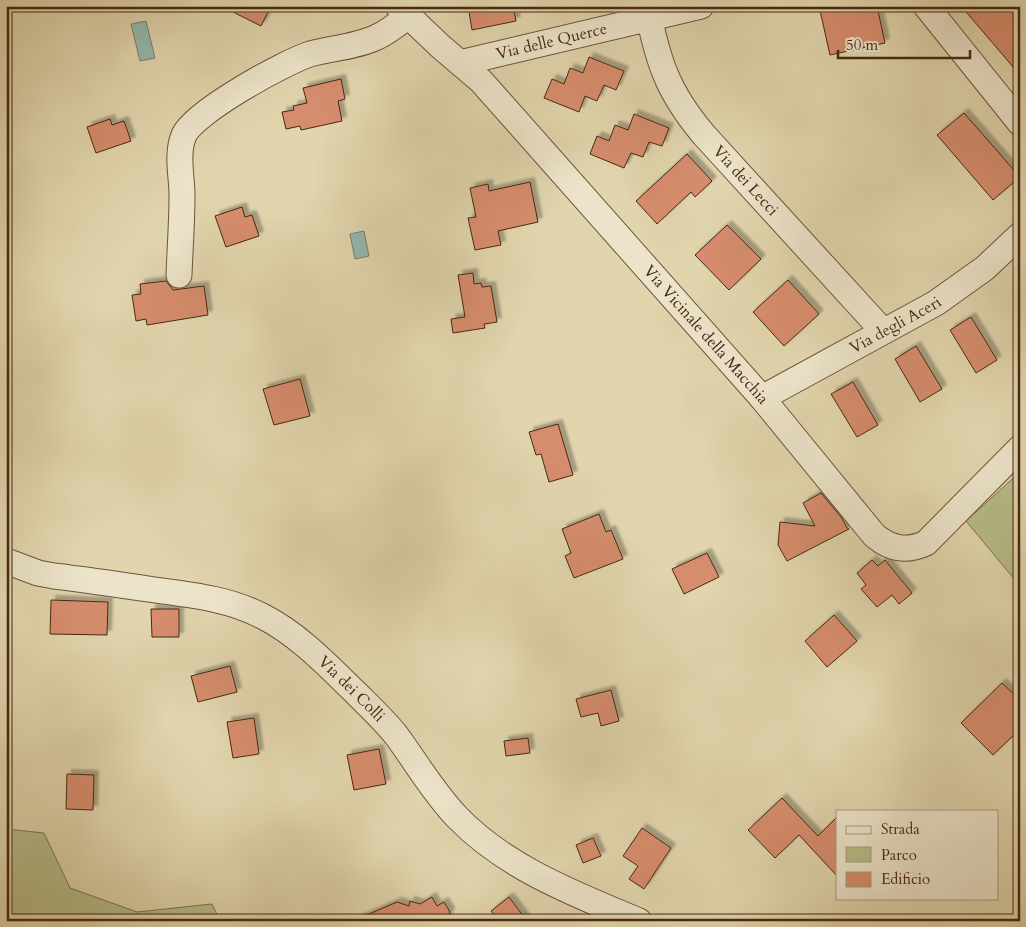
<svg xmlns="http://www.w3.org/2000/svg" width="1026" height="927" viewBox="0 0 1026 927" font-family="Cardo,serif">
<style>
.green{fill:#b6bc88;stroke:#7e724d}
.water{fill:#95b8af;stroke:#767e70}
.building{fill:#d68d6d;stroke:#472812;filter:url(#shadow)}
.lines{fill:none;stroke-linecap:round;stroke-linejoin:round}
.minor-casing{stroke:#6e5339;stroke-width:27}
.minor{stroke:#ece4ca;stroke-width:25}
.labels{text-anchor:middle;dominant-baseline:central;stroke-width:5;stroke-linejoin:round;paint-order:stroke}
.street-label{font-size:16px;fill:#472812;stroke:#ece4ca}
</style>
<defs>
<filter id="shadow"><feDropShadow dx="4.5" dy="-4.5" stdDeviation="1" flood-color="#0004"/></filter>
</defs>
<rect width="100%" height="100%" fill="#e1d5ad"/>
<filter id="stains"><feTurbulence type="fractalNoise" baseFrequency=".004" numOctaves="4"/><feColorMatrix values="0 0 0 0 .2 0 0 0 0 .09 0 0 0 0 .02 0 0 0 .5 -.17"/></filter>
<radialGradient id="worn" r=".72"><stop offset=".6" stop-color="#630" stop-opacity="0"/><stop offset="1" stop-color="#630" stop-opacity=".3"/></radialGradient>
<!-- green -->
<path class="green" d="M 1020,472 L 1020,586 L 966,521 Z
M 6,829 L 44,833 L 70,888 L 137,912 L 212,904 L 220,921 L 6,921 Z"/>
<!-- water -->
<path class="water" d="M 146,21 L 155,58 L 140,61 L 131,24 Z
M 364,231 L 369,256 L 355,259 L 350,234 Z"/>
<!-- building -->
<path class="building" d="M 221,6 L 271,6 L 261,26 Z
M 468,6 L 513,6 L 516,21 L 472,30 Z
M 819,6 L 877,6 L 885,43 L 830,55 Z
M 961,6 L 1020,6 L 1020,75 Z
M 589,57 L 624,71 L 616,90 L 604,85 L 597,101 L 585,96 L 579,112 L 544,98 L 552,79 L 564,84 L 570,68 L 583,73 Z
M 341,79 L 345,99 L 338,101 L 342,121 L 301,130 L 300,126 L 286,129 L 282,112 L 294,110 L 293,106 L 307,103 L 303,88 Z
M 964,113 L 1020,177 L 993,200 L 937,135 Z
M 634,114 L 669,128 L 662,146 L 649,142 L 643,157 L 631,153 L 624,168 L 590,154 L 597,136 L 609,141 L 615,125 L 628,130 Z
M 110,119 L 112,125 L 124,121 L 131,141 L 96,153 L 87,127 Z
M 687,154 L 712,181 L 695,197 L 691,192 L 657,224 L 636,201 Z
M 530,182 L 538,222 L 498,231 L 501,245 L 475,250 L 468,218 L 476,217 L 470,188 L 488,184 L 489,191 Z
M 242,207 L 245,217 L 252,215 L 259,236 L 226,247 L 215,216 Z
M 727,225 L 761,259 L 729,290 L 695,255 Z
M 473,273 L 474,284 L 481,283 L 482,287 L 491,286 L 497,322 L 484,324 L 485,328 L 453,333 L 451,319 L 465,317 L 458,275 Z
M 788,280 L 819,314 L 784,346 L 753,312 Z
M 166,281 L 173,290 L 204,286 L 208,315 L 147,325 L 146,319 L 136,321 L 132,295 L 141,294 L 140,284 Z
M 971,317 L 997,360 L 976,373 L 950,330 Z
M 916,346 L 942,389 L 920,402 L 895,359 Z
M 300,379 L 310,416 L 274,425 L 263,389 Z
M 853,382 L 878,425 L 857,437 L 831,394 Z
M 558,424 L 573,475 L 549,482 L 541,454 L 536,455 L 529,432 Z
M 821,493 L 841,517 L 847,528 L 849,529 L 787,561 L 778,545 L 780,522 L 815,526 L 803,503 Z
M 599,514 L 606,532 L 611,530 L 623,559 L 574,578 L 565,556 L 571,553 L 562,529 Z
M 707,553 L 719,577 L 684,594 L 672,569 Z
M 872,560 L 878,566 L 885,560 L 912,593 L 899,604 L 892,595 L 877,607 L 861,589 L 866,585 L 857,573 Z
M 51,600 L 108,602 L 107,635 L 50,634 Z
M 151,609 L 179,609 L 179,637 L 152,637 Z
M 834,615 L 857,641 L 827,667 L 805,641 Z
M 230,666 L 237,692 L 198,702 L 191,676 Z
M 1002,683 L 1020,700 L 1020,729 L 993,755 L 961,723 Z
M 611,690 L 619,721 L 601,726 L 598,713 L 581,717 L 576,699 Z
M 254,718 L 259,754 L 233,758 L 227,722 Z
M 528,738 L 530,753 L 506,756 L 504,741 Z
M 379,749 L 386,784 L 354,790 L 347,755 Z
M 67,774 L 94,775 L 93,810 L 66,809 Z
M 782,798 L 818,836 L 837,817 L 837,876 L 799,835 L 775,858 L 748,830 Z
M 642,828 L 671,848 L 644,889 L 629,879 L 638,866 L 623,856 Z
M 593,838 L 601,856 L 583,863 L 576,845 Z
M 432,897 L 437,906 L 444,902 L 450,912 L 446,921 L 353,921 L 397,902 L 409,906 L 410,901 L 420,904 Z
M 509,897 L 527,921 L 499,921 L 491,911 Z"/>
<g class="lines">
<defs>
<g id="minor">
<path id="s1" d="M 398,6 L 440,46 L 481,81 L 762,398 L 874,535 C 890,549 907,552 926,543 L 1020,448"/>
<path id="s2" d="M 646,6 C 652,28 656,52 665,73 C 674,96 688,116 704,135 L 883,331"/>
<path d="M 926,6 L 1020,123"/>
<path id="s3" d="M 460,63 L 701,6"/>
<path d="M 179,275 C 180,248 182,222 182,195 C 182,176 176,154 184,135 C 194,112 285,62 310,54 C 332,48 356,47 377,37 C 388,32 398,24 408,16"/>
<path id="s4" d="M 762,398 L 936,303 L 985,268 L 1020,235"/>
<path id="s5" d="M 6,561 L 38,573 L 54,576 C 87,580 121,585 155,590 C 193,595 230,599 264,617 C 299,635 328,666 357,694 C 370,707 384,720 396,735 C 416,762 433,792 457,817 C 506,868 575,894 639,921"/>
</g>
</defs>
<!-- minor casing -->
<use href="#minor" class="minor-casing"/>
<!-- minor -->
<use href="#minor" class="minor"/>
</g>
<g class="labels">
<!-- street labels -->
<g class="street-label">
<text stroke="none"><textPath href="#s3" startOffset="94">Via delle Querce</textPath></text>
<text stroke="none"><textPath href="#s2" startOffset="205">Via dei Lecci</textPath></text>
<text stroke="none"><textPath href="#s4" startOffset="152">Via degli Aceri</textPath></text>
<text stroke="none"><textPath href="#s1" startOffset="451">Via Vicinale della Macchia</textPath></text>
<text stroke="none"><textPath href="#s5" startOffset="379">Via dei Colli</textPath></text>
</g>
</g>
<!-- margin -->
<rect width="1026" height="927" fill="none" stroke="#e1d5ad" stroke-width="25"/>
<rect x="8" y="8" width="1011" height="912" fill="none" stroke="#472812" stroke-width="2.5"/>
<rect x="12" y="12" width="1001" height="902" fill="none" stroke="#472812"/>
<!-- legend -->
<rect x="836" y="810" width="162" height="90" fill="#ece4ca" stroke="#aa9980"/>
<rect x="846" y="826" width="25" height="8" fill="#ece4ca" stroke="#aa9980"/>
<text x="881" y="834" font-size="15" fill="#472812">Strada</text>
<rect x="846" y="847" width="25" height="15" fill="#b6bc88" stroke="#aa9980"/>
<text x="881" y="860" font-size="15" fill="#472812">Parco</text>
<rect x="846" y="872" width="25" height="15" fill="#d68d6d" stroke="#aa9980"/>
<text x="881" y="884" font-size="15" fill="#472812">Edificio</text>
<!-- scale -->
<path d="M838 50v8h132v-8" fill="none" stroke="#472812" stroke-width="2.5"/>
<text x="846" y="50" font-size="15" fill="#472812" stroke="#ece4ca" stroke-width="4" paint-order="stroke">50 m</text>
<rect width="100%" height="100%" filter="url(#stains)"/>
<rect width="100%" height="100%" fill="url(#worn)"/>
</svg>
